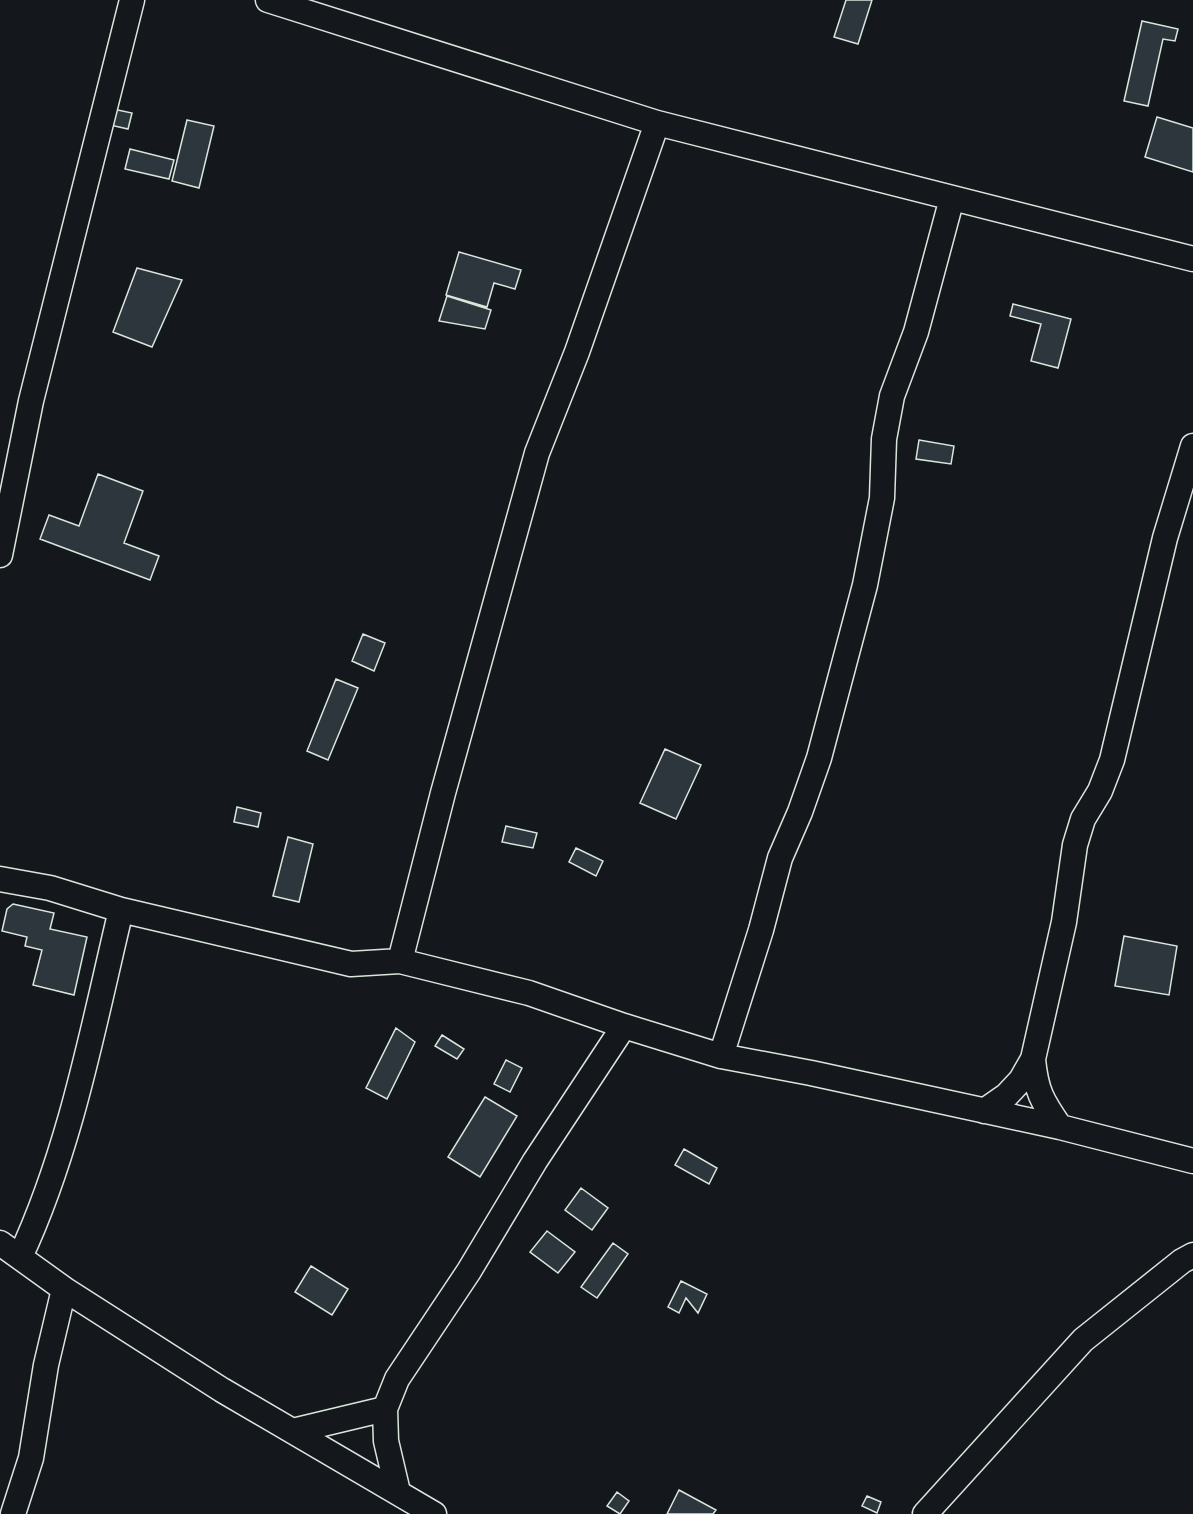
<svg xmlns="http://www.w3.org/2000/svg" width="1193" height="1514" viewBox="0 0 1193 1514" font-family="Georgia,serif">
<style>
.building{fill:#2c363c;stroke:#d8e6dc;stroke-width:1.5}
.lines{fill:none;stroke-linecap:round;stroke-linejoin:round}
.minor-casing{stroke:#d8e6dc;stroke-width:27}
.minor{stroke:#14181c;stroke-width:24}
</style>
<rect width="100%" height="100%" fill="#14181c"/>
<!-- building -->
<path class="building" d="M 846,0 L 872,0 L 858,44 L 834,37 Z
M 1142,21 L 1178,29 L 1175,41 L 1163,39 L 1148,106 L 1124,101 Z
M 113,109 L 132,113 L 128,129 L 110,125 Z
M 1157,117 L 1193,128 L 1193,172 L 1145,157 Z
M 187,120 L 214,126 L 199,188 L 172,181 Z
M 130,149 L 174,160 L 169,179 L 125,169 Z
M 459,252 L 521,270 L 515,289 L 494,283 L 487,307 L 446,295 Z
M 137,268 L 182,280 L 152,347 L 113,332 Z
M 447,296 L 491,310 L 485,329 L 439,321 Z
M 1013,304 L 1071,319 L 1058,368 L 1031,361 L 1041,324 L 1010,316 Z
M 919,440 L 954,446 L 951,464 L 916,459 Z
M 98,474 L 143,491 L 124,543 L 159,556 L 150,580 L 40,539 L 49,515 L 79,526 Z
M 363,634 L 385,643 L 374,671 L 352,661 Z
M 336,679 L 358,688 L 328,760 L 307,751 Z
M 665,749 L 701,765 L 676,819 L 640,803 Z
M 237,807 L 261,813 L 258,827 L 234,822 Z
M 506,826 L 537,833 L 533,848 L 502,842 Z
M 288,837 L 313,844 L 299,902 L 273,896 Z
M 576,848 L 603,861 L 596,876 L 569,862 Z
M 13,904 L 54,913 L 50,929 L 87,937 L 74,995 L 33,985 L 42,950 L 25,946 L 27,937 L 2,931 L 7,909 Z
M 1124,936 L 1177,946 L 1169,995 L 1115,986 Z
M 396,1028 L 415,1042 L 387,1099 L 366,1088 Z
M 442,1035 L 464,1049 L 457,1059 L 435,1046 Z
M 506,1060 L 522,1068 L 510,1092 L 494,1084 Z
M 485,1097 L 517,1116 L 480,1177 L 448,1157 Z
M 684,1149 L 717,1168 L 709,1184 L 675,1165 Z
M 581,1188 L 608,1208 L 592,1230 L 565,1210 Z
M 547,1231 L 575,1252 L 558,1273 L 530,1252 Z
M 613,1243 L 628,1254 L 597,1298 L 581,1287 Z
M 311,1266 L 348,1289 L 332,1315 L 295,1292 Z
M 681,1281 L 707,1294 L 698,1313 L 686,1298 L 679,1313 L 668,1307 Z
M 679,1490 L 716,1510 L 713,1514 L 667,1514 Z
M 617,1492 L 629,1501 L 620,1514 L 607,1506 Z
M 867,1496 L 881,1502 L 877,1513 L 862,1506 Z"/>
<g class="lines">
<defs>
<path id="minor" d="M 268,0 L 657,123 L 1193,259
M 0,555 L 31,401 L 132,0
M 0,879 L 50,888 L 121,910 L 351,964 L 400,961 L 529,993 L 624,1026 L 721,1056 L 811,1073 L 1060,1127 L 1193,1161
M 400,961 L 443,793 L 537,453 L 577,352 L 657,123
M 721,1056 L 761,930 L 780,858 L 800,812 L 819,758 L 865,585 L 882,498 L 884,439 L 892,396 L 916,332 L 952,198
M 1033,1059 C 1036,1091 1042,1101 1060,1127
M 984,1111 L 1007,1095 L 1021,1080 L 1033,1059 L 1064,922 L 1075,845 L 1083,819 L 1100,791 L 1112,760 L 1165,538 L 1193,446
M 0,1243 L 64,1289 L 222,1390 L 434,1514
M 20,1257 C 71,1148 93,1027 121,910
M 293,1431 L 385,1409
M 398,1492 L 386,1441 L 385,1409 L 397,1379 L 469,1271 L 535,1161 L 624,1026
M 13,1514 L 31,1458 L 46,1365 L 64,1289
M 925,1514 L 1083,1340 L 1182,1261 L 1193,1255"/>
</defs>
<!-- minor casing -->
<use href="#minor" class="minor-casing"/>
<!-- minor -->
<use href="#minor" class="minor"/>
</g>
</svg>
